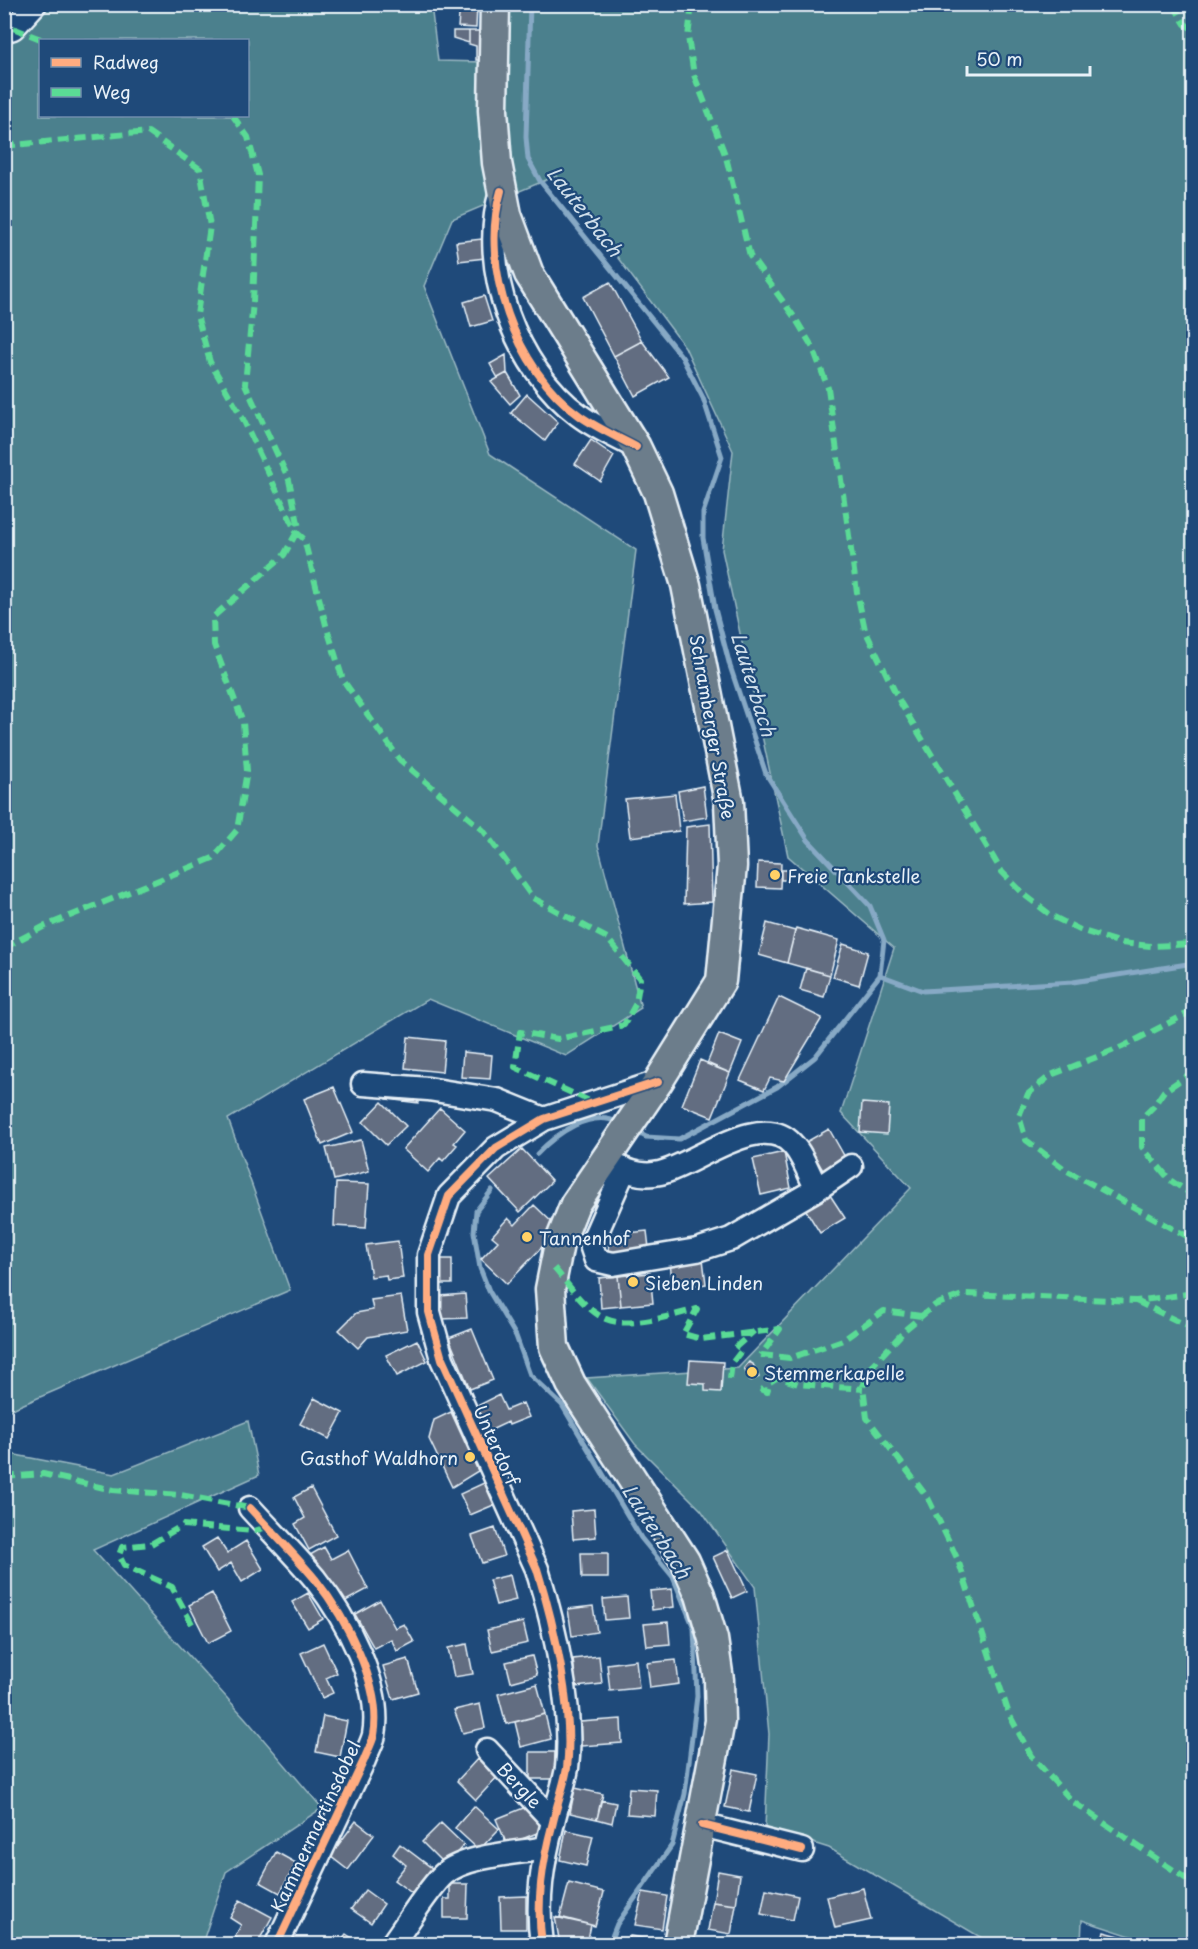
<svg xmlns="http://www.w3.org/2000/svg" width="1198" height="1949" viewBox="0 0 1198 1949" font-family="'Playpen Sans',sans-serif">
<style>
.green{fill:#4b808d;stroke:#9ab8c2;stroke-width:1.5;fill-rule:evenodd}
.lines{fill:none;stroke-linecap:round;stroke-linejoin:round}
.stream{stroke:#87a9c5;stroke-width:5}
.building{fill:#626d81;stroke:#e8f1f8;stroke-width:1.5}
.minor-casing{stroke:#e8f1f8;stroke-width:27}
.major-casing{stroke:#e8f1f8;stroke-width:33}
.minor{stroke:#1f4a7a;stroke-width:22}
.major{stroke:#6c7d8b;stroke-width:28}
.quiet{stroke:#5adb95;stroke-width:6;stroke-dasharray:12 6;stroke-linecap:butt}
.cycleway-casing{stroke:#1f4a7a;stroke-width:11}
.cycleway{stroke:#ffac80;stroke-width:8}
.poi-dot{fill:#ffd166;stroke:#1f4a7a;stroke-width:2}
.labels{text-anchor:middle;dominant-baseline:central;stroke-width:4.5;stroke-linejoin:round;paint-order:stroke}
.street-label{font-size:18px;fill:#e8f1f8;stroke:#1f4a7a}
.poi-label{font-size:18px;fill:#e8f1f8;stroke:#1f4a7a;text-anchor:start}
.water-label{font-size:20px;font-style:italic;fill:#d0dfeb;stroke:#1f4a7a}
</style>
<rect width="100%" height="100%" fill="#1f4a7a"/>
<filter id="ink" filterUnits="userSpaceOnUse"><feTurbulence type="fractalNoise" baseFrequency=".0167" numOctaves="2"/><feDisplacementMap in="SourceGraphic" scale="12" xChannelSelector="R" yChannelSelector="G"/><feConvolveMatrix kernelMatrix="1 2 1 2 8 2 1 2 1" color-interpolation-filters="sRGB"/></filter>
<g filter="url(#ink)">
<!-- green -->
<path class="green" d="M 5,5 L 431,5 L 438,61 L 484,62 L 490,203 L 452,219 L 424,286 L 490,454 L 636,550 L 598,845 L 641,1008 L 566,1056 L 428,999 L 228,1119 L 290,1290 L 5,1412 ZM 40,40 L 248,40 L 248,116 L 40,116 Z
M 509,5 L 1193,5 L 1193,1944 L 1155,1944 L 1082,1920 L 1081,1944 L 1032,1944 L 1032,1940 L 1028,1944 L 992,1944 L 829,1848 L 765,1828 L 769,1734 L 755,1587 L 701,1510 L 635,1444 L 587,1378 L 738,1368 L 911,1188 L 841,1113 L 894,948 L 788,856 L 722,550 L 733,451 L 685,347 L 556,176 L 515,193 L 508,122 Z
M 248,1421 L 259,1475 L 93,1550 L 246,1719 L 322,1808 L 226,1872 L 202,1944 L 5,1944 L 5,1453 L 114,1474 Z"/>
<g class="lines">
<!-- stream -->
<path class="stream" d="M 530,4 L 526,137 L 528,159 L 540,181 L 682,357 L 703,398 L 722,457 L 703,513 L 703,538 L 715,609 L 730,666 L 766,774 L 808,840 L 870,906 L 884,940 L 880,975 L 815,1057 L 777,1087 L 679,1139 L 646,1137 L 635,1131
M 880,975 L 923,991 L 1073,982 L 1194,963
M 537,1154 C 556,1134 591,1108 619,1123
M 492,1190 L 476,1211 L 474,1232 L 480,1268 L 489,1291 L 516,1336 L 530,1375 L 562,1405 L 641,1538 L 673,1577 L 694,1628 L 697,1696 L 685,1794 L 672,1845 L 617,1924 L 609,1944"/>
</g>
<!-- building -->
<path class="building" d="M 460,4 L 477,4 L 476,28 L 458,27 Z
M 453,31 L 469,31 L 469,43 L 453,38 Z
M 469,31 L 484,31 L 483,60 L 476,60 L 476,46 L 469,44 Z
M 482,239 L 485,258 L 459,261 L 456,242 Z
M 610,282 L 642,341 L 614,356 L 583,297 Z
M 484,296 L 492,321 L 471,327 L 464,302 Z
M 642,341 L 669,377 L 635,396 L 614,356 Z
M 506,355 L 507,373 L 498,378 L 490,364 Z
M 507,373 L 520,395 L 510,404 L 491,382 Z
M 527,394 L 558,422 L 545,441 L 511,413 Z
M 591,440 L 614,456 L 600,481 L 575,464 Z
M 703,786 L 707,817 L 683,821 L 678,791 Z
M 675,794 L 679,831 L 630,837 L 625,799 Z
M 710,824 L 712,902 L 684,904 L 686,827 Z
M 758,862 L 781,863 L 780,888 L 757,887 Z
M 781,870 L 789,870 L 788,880 L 781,880 Z
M 767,923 L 795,931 L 787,963 L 759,955 Z
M 796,928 L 839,940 L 830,975 L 787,963 Z
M 843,944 L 868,952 L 859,985 L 833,977 Z
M 806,968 L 830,975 L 824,997 L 800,990 Z
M 779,997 L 822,1018 L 784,1081 L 770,1078 L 764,1090 L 740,1080 Z
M 719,1034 L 742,1043 L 730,1073 L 707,1064 Z
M 408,1037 L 445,1041 L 442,1072 L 405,1068 Z
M 463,1052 L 492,1055 L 490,1079 L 461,1077 Z
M 700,1060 L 730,1073 L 712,1117 L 682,1105 Z
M 334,1087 L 353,1132 L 322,1145 L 304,1099 Z
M 387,1092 L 418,1093 L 418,1103 L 387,1099 Z
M 382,1102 L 406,1126 L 386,1145 L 363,1122 Z
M 862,1103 L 889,1105 L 887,1134 L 860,1132 Z
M 440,1108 L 465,1130 L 454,1143 L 457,1145 L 443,1161 L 440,1158 L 428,1172 L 403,1149 Z
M 829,1129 L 846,1159 L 824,1172 L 806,1142 Z
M 361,1140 L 369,1171 L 334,1180 L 326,1148 Z
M 522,1149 L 552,1181 L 520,1212 L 489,1179 Z
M 784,1152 L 791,1188 L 761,1195 L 753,1159 Z
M 336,1183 L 369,1184 L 366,1228 L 334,1226 Z
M 828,1192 L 845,1218 L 820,1233 L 804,1207 Z
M 534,1205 L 559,1229 L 507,1284 L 481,1259 L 498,1241 L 492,1236 L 508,1218 L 515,1225 Z
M 647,1231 L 649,1248 L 609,1252 L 608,1235 Z
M 398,1241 L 403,1278 L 387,1280 L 386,1275 L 371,1277 L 366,1245 Z
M 440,1259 L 452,1259 L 452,1284 L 440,1284 Z
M 703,1259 L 706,1284 L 673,1288 L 670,1263 Z
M 650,1273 L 653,1303 L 621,1306 L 618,1276 Z
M 618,1276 L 621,1306 L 601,1308 L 599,1278 Z
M 465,1294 L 467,1318 L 441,1319 L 440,1296 Z
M 401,1296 L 407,1330 L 368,1337 L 358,1348 L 339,1330 L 356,1313 L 373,1310 L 371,1300 Z
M 472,1329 L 493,1380 L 470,1389 L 449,1338 Z
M 417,1340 L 427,1361 L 397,1376 L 386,1355 Z
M 690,1360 L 723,1362 L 721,1392 L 705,1391 L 705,1384 L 688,1383 Z
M 749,1362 L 753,1364 L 759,1377 L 750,1381 L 744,1368 Z
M 499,1395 L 506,1410 L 523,1403 L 529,1417 L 509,1425 L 508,1422 L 489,1431 L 477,1406 Z
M 314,1398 L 343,1413 L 329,1439 L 300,1424 Z
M 451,1412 L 478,1471 L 452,1487 L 429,1439 L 434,1420 Z
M 486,1482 L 496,1504 L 470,1515 L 460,1494 Z
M 311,1488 L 336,1535 L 309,1550 L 295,1524 L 305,1518 L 294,1497 Z
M 594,1509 L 596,1537 L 573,1539 L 571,1511 Z
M 495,1528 L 504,1556 L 482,1563 L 472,1536 Z
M 217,1538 L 227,1553 L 246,1541 L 263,1569 L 242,1582 L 231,1563 L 217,1572 L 202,1547 Z
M 324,1547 L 331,1559 L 348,1550 L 368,1589 L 340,1604 L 324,1582 L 310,1555 Z
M 728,1550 L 747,1591 L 732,1598 L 713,1557 Z
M 581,1553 L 608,1553 L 608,1578 L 582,1578 Z
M 510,1575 L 516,1600 L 496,1605 L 489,1580 Z
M 672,1589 L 674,1607 L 652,1610 L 650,1591 Z
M 212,1593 L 231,1631 L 208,1643 L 189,1605 Z
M 308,1593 L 323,1619 L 308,1628 L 292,1602 Z
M 627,1597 L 629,1618 L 605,1620 L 603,1599 Z
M 380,1600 L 395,1628 L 404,1624 L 414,1642 L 397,1651 L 391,1639 L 374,1648 L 355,1614 Z
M 593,1606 L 597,1632 L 572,1636 L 568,1609 Z
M 523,1622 L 528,1643 L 492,1651 L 487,1630 Z
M 668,1622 L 670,1644 L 647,1646 L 644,1624 Z
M 323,1643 L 337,1673 L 326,1678 L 333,1693 L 322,1698 L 301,1653 Z
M 467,1644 L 473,1674 L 454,1677 L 448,1648 Z
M 532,1656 L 537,1675 L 511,1682 L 506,1662 Z
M 599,1656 L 602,1684 L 576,1687 L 573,1659 Z
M 408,1659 L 418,1692 L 393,1699 L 383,1666 Z
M 636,1660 L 639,1688 L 610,1691 L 607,1664 Z
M 676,1660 L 679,1684 L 650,1688 L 647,1663 Z
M 537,1684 L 545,1714 L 506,1724 L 498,1694 Z
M 480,1704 L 485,1728 L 463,1733 L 454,1710 Z
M 545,1714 L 551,1739 L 521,1747 L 515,1722 Z
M 323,1716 L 347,1721 L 340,1757 L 316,1752 Z
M 621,1719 L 622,1743 L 581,1746 L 580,1722 Z
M 530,1752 L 555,1752 L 554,1779 L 530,1779 Z
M 479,1757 L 499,1775 L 476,1800 L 457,1781 Z
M 733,1769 L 757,1774 L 749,1812 L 725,1807 Z
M 575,1788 L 603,1794 L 597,1819 L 570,1813 Z
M 629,1788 L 657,1790 L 655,1816 L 627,1814 Z
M 601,1800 L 616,1803 L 612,1823 L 597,1819 Z
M 531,1805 L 542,1831 L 507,1845 L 496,1819 Z
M 474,1806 L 499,1829 L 479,1850 L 455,1828 Z
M 356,1821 L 374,1835 L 348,1870 L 330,1856 Z
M 441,1823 L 464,1845 L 445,1865 L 422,1842 Z
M 566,1830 L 593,1836 L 586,1866 L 560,1860 Z
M 400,1844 L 433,1869 L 413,1894 L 394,1880 L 406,1865 L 393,1854 Z
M 276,1852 L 296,1863 L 280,1893 L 260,1882 Z
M 718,1871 L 740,1875 L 736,1905 L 713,1902 Z
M 569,1883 L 604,1892 L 595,1926 L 560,1917 Z
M 450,1884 L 468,1884 L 467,1918 L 444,1918 L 444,1899 L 450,1899 Z
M 863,1888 L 871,1920 L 835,1928 L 827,1897 Z
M 766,1889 L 798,1896 L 793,1920 L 761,1914 Z
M 365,1890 L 384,1904 L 371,1923 L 351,1909 Z
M 643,1892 L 667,1896 L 662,1929 L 635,1925 Z
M 526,1896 L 526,1929 L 501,1929 L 500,1897 Z
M 240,1900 L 272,1917 L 257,1944 L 248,1944 L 235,1937 L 241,1925 L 230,1918 Z
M 713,1902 L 736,1905 L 731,1934 L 708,1930 Z
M 555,1917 L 591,1925 L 587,1944 L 560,1944 Z
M 1104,1932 L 1120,1936 L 1118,1944 L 1101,1944 Z
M 346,1934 L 361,1944 L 338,1944 Z
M 630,1936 L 655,1940 L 654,1944 L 628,1944 Z"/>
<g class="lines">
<defs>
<path id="minor" d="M 4,31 L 13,28 L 35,4
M 501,192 C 478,267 516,369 579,415 C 596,428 617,437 636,447
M 363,1084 L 428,1089 L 497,1100 L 544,1119
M 603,1159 C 622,1169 638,1178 660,1173 C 693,1166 761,1109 792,1144 C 803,1155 809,1175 817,1189 L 731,1239 L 697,1250 L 613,1264 L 596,1260 L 591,1245 L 624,1170
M 817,1189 L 851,1166
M 250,1508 C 272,1532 295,1555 315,1579 C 345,1617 383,1686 374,1735 C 372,1743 367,1752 364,1760 L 277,1944
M 487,1750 L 553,1821
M 702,1825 L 802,1850
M 392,1944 C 405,1927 429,1887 444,1874 C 466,1855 518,1853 546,1848
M 542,1944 C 536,1902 542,1863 553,1822 C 557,1804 564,1786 567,1768 C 574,1711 554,1624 537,1569 L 442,1359 L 429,1312 L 429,1255 L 449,1196 L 496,1148 L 544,1119 L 658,1082"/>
<path id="major" d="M 495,4 L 493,110 L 497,163 L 507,215 L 529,274 L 636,447 L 658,493 L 686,585 L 729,802 L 732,866 L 721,981 L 658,1082 L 575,1204 L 559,1244 L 550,1289 L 554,1347 L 571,1384 L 685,1561 L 700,1595 L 713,1639 L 719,1680 L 720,1721 L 678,1944"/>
</defs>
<!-- minor casing -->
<use href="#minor" class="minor-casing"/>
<!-- major casing -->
<use href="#major" class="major-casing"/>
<!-- minor -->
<use href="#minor" class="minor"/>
<!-- major -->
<use href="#major" class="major"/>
<!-- quiet -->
<path class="quiet" d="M 692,4 L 688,37 L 694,75 L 726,157 L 750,256 L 795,318 L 813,348 L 828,388 L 857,592 L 865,630 L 900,702 L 1002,872 L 1026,896 L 1052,916 L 1080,930 L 1121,943 L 1151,946 L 1194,944
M 1173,4 L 1185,24 L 1194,30
M 13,28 L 43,40
M 4,146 L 148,132 L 200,169 L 210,226 L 197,315 L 210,362 L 243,419 L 296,532 L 304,539 L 326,625 L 343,680 L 400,760 L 483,830 L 533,898 L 607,938 L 640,979 L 636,1003 L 624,1025 L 558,1039 L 520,1032 L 515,1067 L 594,1103
M 4,948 L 43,927 L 213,858 L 237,830 L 247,771 L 243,722 L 214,645 L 213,617 L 284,555 L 299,528 L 289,480 L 245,384 L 253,302 L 258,175 L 248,137 L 233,116
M 1194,1010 L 1122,1047 L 1051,1075 L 1028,1094 L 1019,1116 L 1026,1140 L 1066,1170 L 1194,1240
M 1194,1071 L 1164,1091 L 1153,1107 L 1142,1118 L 1142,1147 L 1170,1180 L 1194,1196
M 554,1268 C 569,1285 585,1310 606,1319 C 627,1329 675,1315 697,1309 L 683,1334 L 702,1339 L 780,1329 L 761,1355
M 1194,1293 L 1136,1301 L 965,1294 L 935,1305 L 907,1328 L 873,1365 L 863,1386 L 867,1418 L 928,1498 L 958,1560 L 1009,1714 L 1031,1756 L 1073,1802 L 1194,1884
M 1136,1301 L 1194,1329
M 761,1355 L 790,1358 L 843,1340 L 884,1311 L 921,1316
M 730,1379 L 732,1363 L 742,1350 L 737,1346 L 754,1331
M 760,1389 L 767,1392 L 770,1382 L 778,1377 L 798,1384 L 863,1389
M 4,1477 L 43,1474 L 113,1490 L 181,1495 L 250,1508
M 192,1624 L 172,1587 L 124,1565 L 119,1555 L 122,1547 L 151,1544 L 183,1525 L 254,1531 L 267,1527"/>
<defs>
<path id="cycleway" d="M 501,191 C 479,266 515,370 580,416 C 597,428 617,437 636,447
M 250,1508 C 272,1532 295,1555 315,1579 C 345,1617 383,1686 374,1735 C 372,1743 367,1752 364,1760 L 277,1944
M 702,1825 L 802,1850
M 542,1944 C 536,1902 542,1863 553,1822 C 557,1804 564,1786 567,1768 C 574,1711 554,1624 537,1569 L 442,1359 L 429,1312 L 429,1255 L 449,1196 L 496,1148 L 544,1119 L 658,1082"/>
</defs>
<!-- cycleway casing -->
<use href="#cycleway" class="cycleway-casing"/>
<!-- cycleway -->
<use href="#cycleway" class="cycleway"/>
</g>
</g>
<!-- markers -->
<g class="poi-dot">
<circle cx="775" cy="875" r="6"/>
<circle cx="527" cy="1237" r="6"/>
<circle cx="633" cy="1282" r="6"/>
<circle cx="752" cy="1372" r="6"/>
<circle cx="470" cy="1457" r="6"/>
</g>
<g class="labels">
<!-- street labels -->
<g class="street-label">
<text transform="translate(713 727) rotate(80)">Schramberger Straße</text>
<text transform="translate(497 1445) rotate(66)">Unterdorf</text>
<text transform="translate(520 1785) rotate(47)">Bergle</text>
<text transform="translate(315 1826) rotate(-65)">Kammermartinsdobel</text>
</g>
<!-- poi labels -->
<g class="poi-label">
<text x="787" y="875">Freie Tankstelle</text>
<text x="539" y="1237">Tannenhof</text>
<text x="645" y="1282">Sieben Linden</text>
<text x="764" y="1372">Stemmerkapelle</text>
<text x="458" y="1457" text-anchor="end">Gasthof Waldhorn</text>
</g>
<!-- water labels -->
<g class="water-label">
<text transform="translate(585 211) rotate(52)">Lauterbach</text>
<text transform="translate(754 684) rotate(73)">Lauterbach</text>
<text transform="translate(657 1531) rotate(57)">Lauterbach</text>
</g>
</g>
<!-- margin -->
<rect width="1198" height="1949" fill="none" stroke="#1f4a7a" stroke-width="24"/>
<rect x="12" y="12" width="1174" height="1925" fill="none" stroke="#e8f1f8" stroke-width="2" filter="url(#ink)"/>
<!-- legend -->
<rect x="39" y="39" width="210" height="78" fill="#1f4a7a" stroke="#6f8dac" stroke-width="1.5"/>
<rect x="51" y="58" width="30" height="9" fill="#ffac80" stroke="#6f8dac" stroke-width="1.5"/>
<text x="93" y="69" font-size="18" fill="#e8f1f8">Radweg</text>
<rect x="51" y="88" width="30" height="9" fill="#5adb95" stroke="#6f8dac" stroke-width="1.5"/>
<text x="93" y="99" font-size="18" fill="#e8f1f8">Weg</text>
<!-- scale -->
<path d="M967 66v9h123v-9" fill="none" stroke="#e8f1f8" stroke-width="3"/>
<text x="976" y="66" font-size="18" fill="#e8f1f8" stroke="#1f4a7a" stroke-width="4.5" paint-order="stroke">50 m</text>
</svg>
